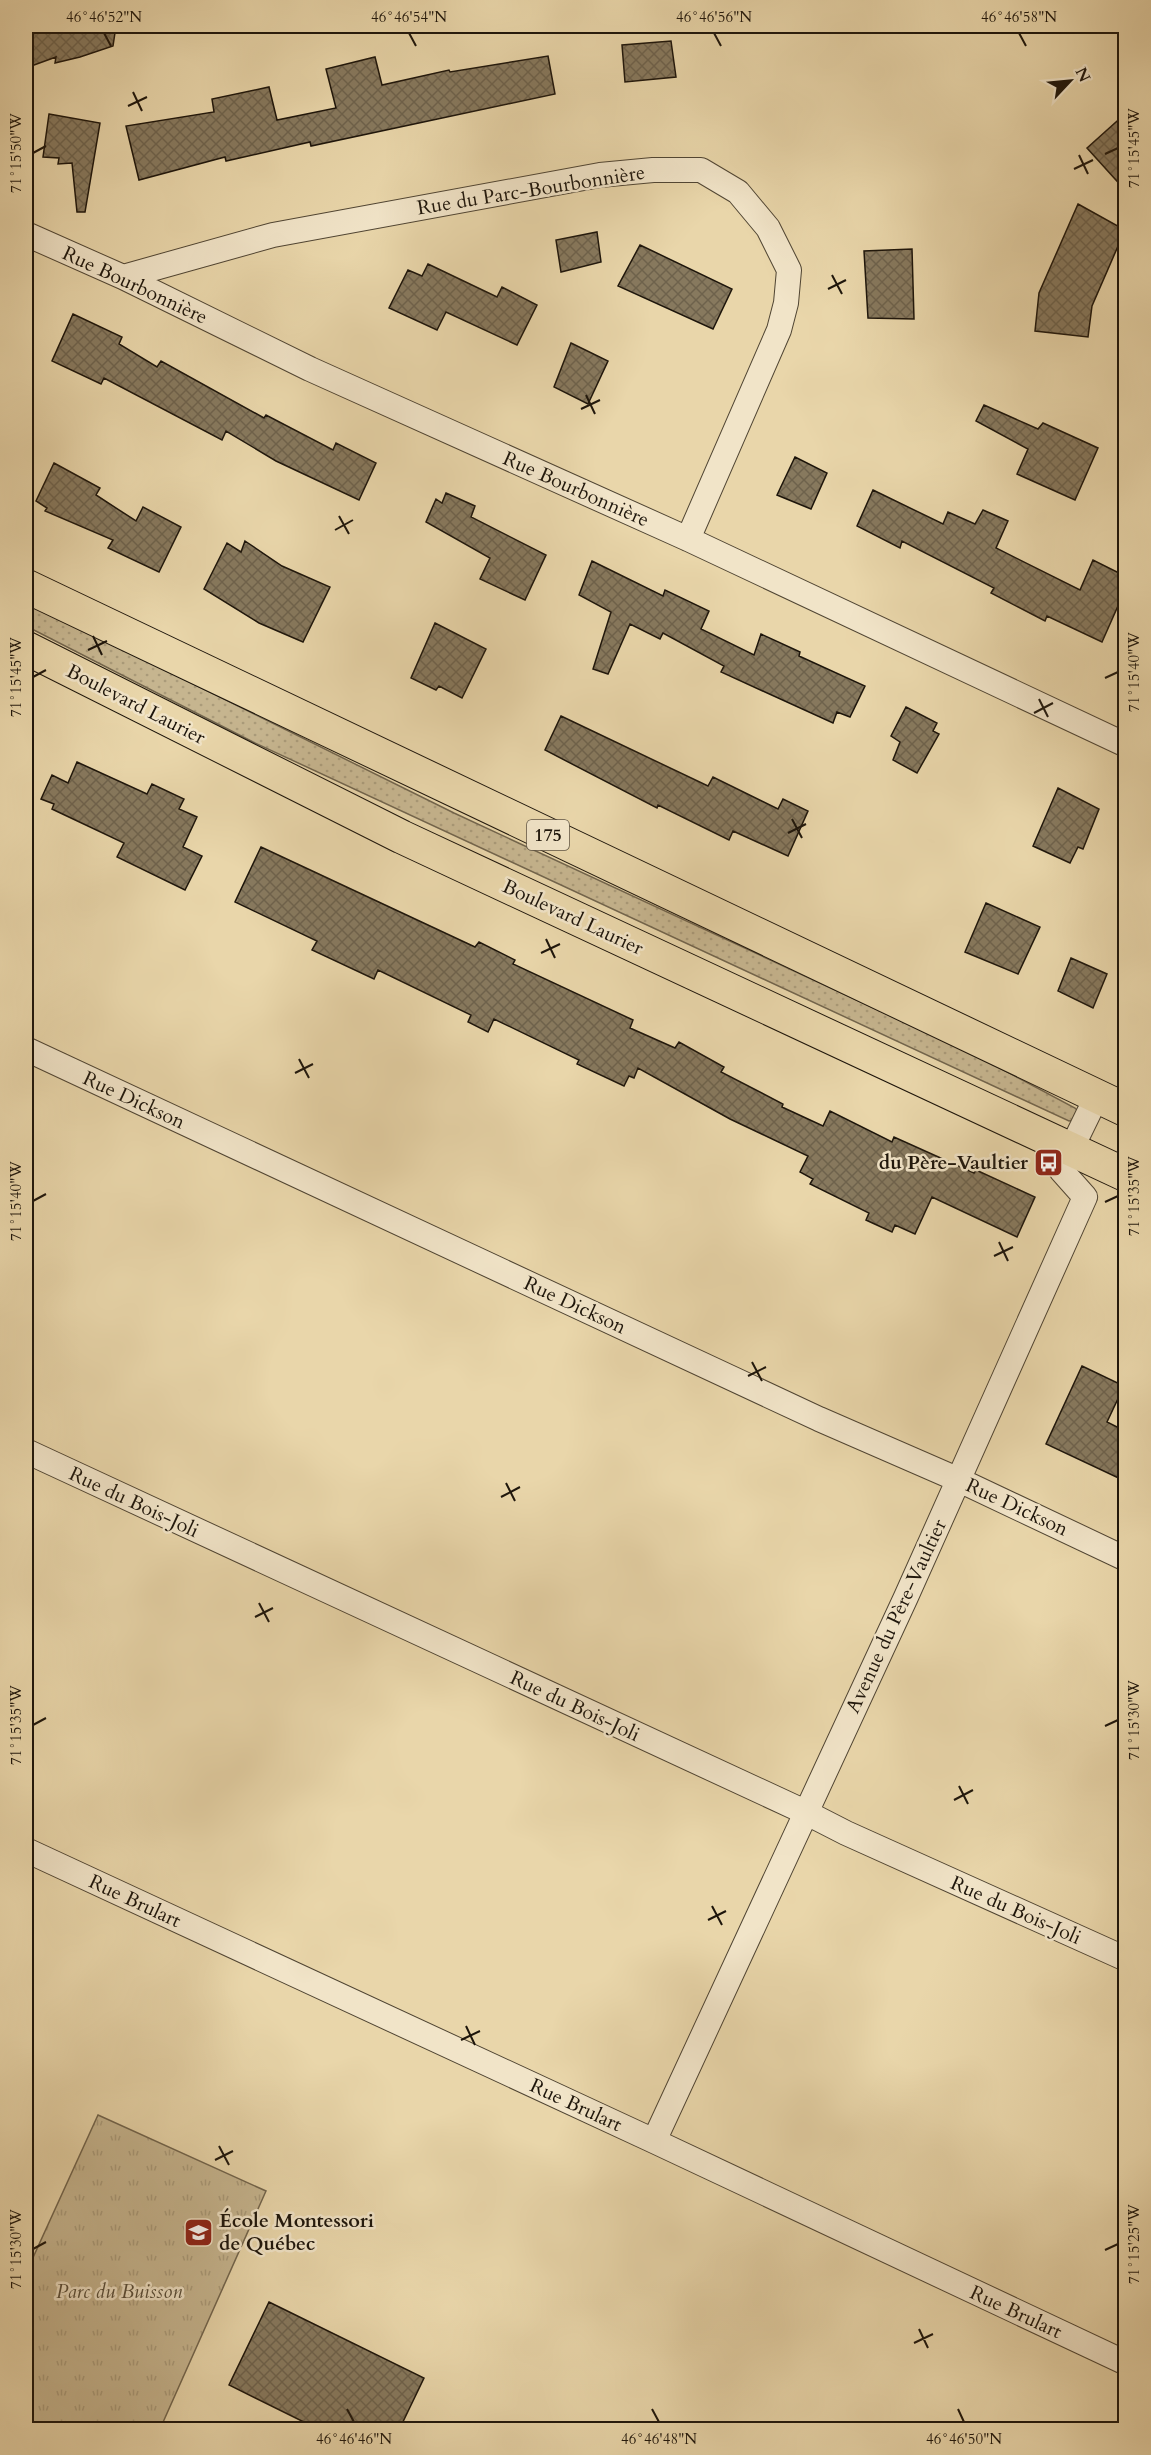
<svg xmlns="http://www.w3.org/2000/svg" width="1151" height="2455" viewBox="0 0 1151 2455" font-family="Cardo,serif">
<style>
.grass{fill:url(#grass-dots);stroke:#72654d;stroke-width:1.5}
.park{fill:url(#park-tufts);stroke:#72654d;stroke-width:1.5}
.building{fill:url(#building-cross-hatch);stroke:#1d150b;stroke-width:1.5}
.lines{fill:none;stroke-linecap:round;stroke-linejoin:round}
.minor-casing{stroke:#504533;stroke-width:26}
.primary-casing{stroke:#1d150b;stroke-width:35}
.minor{stroke:#f1e4c8;stroke-width:24}
.primary{stroke:#e9d6aa;stroke-width:33}
.ticks{fill:none;stroke:#1d150b;stroke-width:2}
.labels{text-anchor:middle;dominant-baseline:central;stroke-width:5;stroke-linejoin:round;paint-order:stroke}
.shield{fill:#f1e4c8;stroke:#5d5344;stroke-width:1.5}
.shield-label{font-size:18px;font-weight:bold;fill:#1d150b}
.street-label{font-size:20px;fill:#1d150b;stroke:#f1e4c8}
.poi-label{font-size:20px;font-weight:bold;fill:#1d150b;stroke:#f1e4c8;text-anchor:end}
.park-label{font-size:20px;font-style:italic;fill:#584d39;stroke:#f1e4c8}
.neatline{fill:none;stroke:#1d150b;stroke-width:2}
.ticks-label{font-size:15px;text-anchor:middle;fill:#1d150b}
</style>
<defs>
<pattern id="grass-dots" width="8" height="8" patternUnits="userSpaceOnUse" patternTransform="scale(1.5)"><rect width="8" height="8" fill="#c6b58f"/><path d="M2 2h.1M6 6h.1" fill="none" stroke="#aa9b7a" stroke-width="1.8" stroke-linecap="round"/></pattern>
<pattern id="park-tufts" width="24" height="20" patternUnits="userSpaceOnUse" patternTransform="scale(1.5)"><rect width="24" height="20" fill="#c6b58f"/><path d="M3 7l-1-3M5 7V3M7 7l1-3M15 17l-1-3M17 17v-4M19 17l1-3" fill="none" stroke="#aa9b7a"/></pattern>
<pattern id="building-cross-hatch" width="8" height="8" patternUnits="userSpaceOnUse" patternTransform="scale(1.5)"><rect width="8" height="8" fill="#87795e"/><path d="M0 0l8 8M0 8l8-8" fill="none" stroke="#6e624c"/></pattern>
</defs>
<rect width="100%" height="100%" fill="#e9d6aa"/>
<filter id="stains"><feTurbulence type="fractalNoise" baseFrequency=".00333" numOctaves="4"/><feColorMatrix values="0 0 0 0 .2 0 0 0 0 .09 0 0 0 0 .02 0 0 0 .5 -.17"/></filter>
<radialGradient id="worn" r=".72"><stop offset=".6" stop-color="#630" stop-opacity="0"/><stop offset="1" stop-color="#630" stop-opacity=".3"/></radialGradient>
<!-- grass -->
<path class="grass" d="M 26,601 L 454,813 L 977,1056 L 1075,1108 L 1078,1111 L 1075,1120 L 1069,1121 L 253,742 L 26,626 Z"/>
<!-- park -->
<path class="park" d="M 98,2115 L 266,2191 L 160,2429 L 26,2429 L 26,2273 Z"/>
<!-- building -->
<path class="building" d="M 26,26 L 116,26 L 113,46 L 80,57 L 55,63 L 56,57 L 26,68 Z
M 671,41 L 676,77 L 625,82 L 622,45 Z
M 548,56 L 555,94 L 311,146 L 310,142 L 226,161 L 225,157 L 139,180 L 126,126 L 214,112 L 212,99 L 269,87 L 277,120 L 336,108 L 326,69 L 375,57 L 382,85 L 449,70 L 450,72 Z
M 49,114 L 100,123 L 85,212 L 77,212 L 72,163 L 58,164 L 59,158 L 43,157 Z
M 1125,114 L 1125,190 L 1087,148 Z
M 1078,204 L 1125,230 L 1092,306 L 1088,337 L 1035,331 L 1039,293 Z
M 597,232 L 601,262 L 561,272 L 556,240 Z
M 640,245 L 732,289 L 713,329 L 618,286 Z
M 912,249 L 914,319 L 868,318 L 864,251 Z
M 428,264 L 497,297 L 502,287 L 537,305 L 517,345 L 446,312 L 437,330 L 389,308 L 408,270 L 422,276 Z
M 73,314 L 122,337 L 119,344 L 157,367 L 161,361 L 264,418 L 266,415 L 333,450 L 336,443 L 376,463 L 359,500 L 276,461 L 226,431 L 222,440 L 104,378 L 101,384 L 52,361 Z
M 571,343 L 608,361 L 588,404 L 554,387 Z
M 984,405 L 1038,429 L 1043,423 L 1098,448 L 1075,500 L 1017,474 L 1028,449 L 976,421 Z
M 795,457 L 827,473 L 811,509 L 777,495 Z
M 54,463 L 100,488 L 96,495 L 136,521 L 143,507 L 181,527 L 159,572 L 108,548 L 113,540 L 45,511 L 47,508 L 36,501 Z
M 873,490 L 943,524 L 948,512 L 975,524 L 983,510 L 1008,521 L 996,548 L 1080,590 L 1093,560 L 1125,576 L 1125,590 L 1102,642 L 1047,616 L 1045,621 L 991,593 L 994,588 L 902,541 L 900,548 L 857,526 Z
M 446,493 L 475,506 L 471,517 L 546,555 L 525,600 L 480,579 L 490,558 L 426,522 L 436,499 L 442,503 Z
M 245,541 L 282,566 L 330,587 L 303,642 L 259,623 L 204,589 L 227,543 L 241,552 Z
M 592,561 L 663,596 L 665,590 L 709,611 L 701,629 L 754,655 L 761,634 L 800,652 L 799,656 L 865,686 L 850,717 L 837,712 L 833,723 L 721,672 L 724,666 L 663,633 L 660,639 L 630,624 L 608,674 L 593,669 L 611,612 L 579,595 Z
M 435,623 L 486,649 L 462,698 L 439,686 L 436,690 L 411,678 Z
M 906,707 L 937,723 L 933,731 L 939,734 L 917,773 L 893,760 L 900,742 L 891,736 Z
M 561,716 L 708,786 L 713,777 L 778,809 L 783,799 L 808,811 L 788,856 L 733,831 L 729,840 L 658,805 L 657,808 L 545,750 Z
M 77,762 L 147,794 L 152,784 L 184,799 L 179,809 L 197,817 L 183,847 L 202,856 L 185,890 L 117,857 L 124,843 L 52,809 L 54,804 L 41,799 L 52,775 L 68,783 Z
M 1058,788 L 1099,809 L 1083,849 L 1078,847 L 1070,863 L 1033,846 Z
M 261,847 L 475,947 L 479,942 L 515,960 L 513,964 L 633,1020 L 630,1028 L 675,1048 L 679,1042 L 724,1067 L 721,1072 L 783,1104 L 782,1107 L 823,1126 L 830,1111 L 892,1142 L 894,1137 L 974,1173 L 976,1170 L 1035,1197 L 1017,1237 L 932,1197 L 915,1234 L 895,1225 L 892,1232 L 866,1220 L 869,1213 L 810,1184 L 813,1179 L 800,1172 L 808,1156 L 730,1119 L 638,1068 L 634,1078 L 629,1076 L 624,1086 L 577,1064 L 579,1060 L 494,1019 L 488,1032 L 468,1022 L 471,1015 L 378,970 L 374,979 L 312,950 L 317,941 L 235,902 Z
M 986,903 L 1040,927 L 1018,974 L 965,952 Z
M 1071,958 L 1107,974 L 1093,1008 L 1058,991 Z
M 1082,1366 L 1124,1386 L 1107,1422 L 1125,1431 L 1125,1481 L 1046,1444 Z
M 269,2302 L 424,2378 L 399,2430 L 320,2430 L 229,2385 Z"/>
<g class="lines">
<defs>
<path id="minor" d="M 26,234 L 123,277 L 310,369 L 688,539 L 1126,745
M 123,277 L 273,235 L 600,175 L 653,170 L 701,170 L 738,192 L 768,228 L 789,270 L 786,303 L 779,330 L 688,539
M 26,1049 L 819,1419 L 959,1480 L 1126,1559
M 26,1451 L 805,1812 L 846,1833 L 1126,1959
M 26,1850 L 654,2141 L 1126,2363
M 654,2141 L 906,1597 L 1085,1197 L 1061,1170 L 1097,1096"/>
<path id="primary" d="M 26,586 L 1126,1110
M 26,648 L 402,837 L 1126,1175"/>
</defs>
<!-- minor casing -->
<use href="#minor" class="minor-casing"/>
<!-- primary casing -->
<use href="#primary" class="primary-casing"/>
<!-- minor -->
<use href="#minor" class="minor"/>
<!-- primary -->
<use href="#primary" class="primary"/>
</g>
<!-- ticks -->
<path class="ticks" d="M 104,33 L 111,46M 409,33 L 416,46M 714,33 L 721,46M 1019,33 L 1026,46M 133,92 L 142,111M 128,106 L 147,97M 33,153 L 46,146M 1105,154 L 1118,148M 1079,155 L 1088,174M 1074,169 L 1093,160M 832,275 L 842,294M 828,289 L 846,280M 586,395 L 595,414M 581,409 L 600,400M 339,516 L 349,534M 335,530 L 353,520M 93,636 L 102,655M 88,650 L 107,641M 33,677 L 46,670M 1105,678 L 1118,672M 1039,699 L 1048,717M 1034,713 L 1053,703M 792,819 L 802,838M 788,833 L 806,824M 546,939 L 555,958M 541,953 L 560,944M 299,1059 L 309,1078M 295,1073 L 313,1064M 33,1201 L 46,1194M 1105,1202 L 1118,1196M 999,1242 L 1008,1261M 994,1256 L 1013,1247M 752,1362 L 762,1381M 748,1376 L 766,1367M 506,1483 L 515,1501M 501,1497 L 520,1487M 259,1603 L 269,1622M 255,1617 L 273,1608M 33,1725 L 46,1718M 1105,1726 L 1118,1720M 959,1786 L 968,1804M 954,1800 L 973,1790M 712,1906 L 722,1925M 708,1920 L 726,1911M 466,2026 L 475,2045M 461,2040 L 480,2031M 219,2146 L 229,2165M 215,2160 L 233,2151M 33,2249 L 46,2242M 1105,2250 L 1118,2244M 919,2329 L 928,2348M 914,2343 L 933,2334M 347,2409 L 354,2422M 652,2409 L 659,2422M 958,2409 L 964,2422"/>
<!-- icons -->
<defs>
<symbol id="bus-square" viewBox="-11 -11 22 22"><rect x="-9" y="-9" width="18" height="18" rx="4" fill="#8f2418" stroke="#f1e4c8"/><path d="M-5-6H5V4H4V6H2V4H-2V6H-4V4H-5ZM-3.5-4V0h7V-4ZM-3.5 1.2v1.5H-2V1.2ZM2 1.2v1.5H3.5V1.2Z" fill="#fff"/></symbol>
<symbol id="school-square" viewBox="-11 -11 22 22"><rect x="-9" y="-9" width="18" height="18" rx="4" fill="#8f2418" stroke="#f1e4c8"/><path d="M0-5L7-2L0 1L-7-2ZM-4 1L0 2.5L4 1V4Q0 6-4 4Z" fill="#fff"/></symbol>
</defs>
<g fill-rule="evenodd">
<use href="#bus-square" x="1032" y="1146" width="33" height="33"/>
<use href="#school-square" x="182" y="2216" width="33" height="33"/>
</g>
<g class="labels">
<!-- shield labels -->
<rect class="shield" x="527" y="820" width="42" height="30" rx="4.5"/>
<g class="shield-label">
<text x="548" y="835">175</text>
</g>
<!-- street labels -->
<g class="street-label">
<text transform="translate(531 190) rotate(-9)">Rue du Parc-Bourbonnière</text>
<text transform="translate(135 285) rotate(25)">Rue Bourbonnière</text>
<text transform="translate(576 489) rotate(24)">Rue Bourbonnière</text>
<text transform="translate(136 704) rotate(27)">Boulevard Laurier</text>
<text transform="translate(573 917) rotate(25)">Boulevard Laurier</text>
<text transform="translate(134 1100) rotate(25)">Rue Dickson</text>
<text transform="translate(575 1305) rotate(25)">Rue Dickson</text>
<text transform="translate(134 1502) rotate(25)">Rue du Bois-Joli</text>
<text transform="translate(1017 1507) rotate(25)">Rue Dickson</text>
<text transform="translate(896 1616) rotate(-65)">Avenue du Père-Vaultier</text>
<text transform="translate(575 1706) rotate(25)">Rue du Bois-Joli</text>
<text transform="translate(135 1901) rotate(25)">Rue Brulart</text>
<text transform="translate(1016 1910) rotate(24)">Rue du Bois-Joli</text>
<text transform="translate(576 2105) rotate(25)">Rue Brulart</text>
<text transform="translate(1016 2312) rotate(25)">Rue Brulart</text>
</g>
<!-- poi labels -->
<g class="poi-label">
<text x="1028" y="1162">du Père-Vaultier</text>
<text x="219" y="2220" text-anchor="start">École Montessori<tspan x="219" dy="23">de Québec</tspan></text>
</g>
<!-- park labels -->
<g class="park-label">
<text x="119" y="2291">Parc du Buisson</text>
</g>
</g>
<!-- margin -->
<rect width="1151" height="2455" fill="none" stroke="#e9d6aa" stroke-width="66"/>
<!-- north arrow -->
<g transform="translate(1070 81) rotate(64)" stroke="#f1e4c8" stroke-width="4.5" paint-order="stroke">
<path d="M0-4.5L10 22L0 15L-10 22Z" fill="#1d150b"/>
<text y="-9" font-size="16" font-weight="bold" text-anchor="middle" fill="#1d150b">N</text>
</g>
<rect x="33" y="33" width="1085" height="2389" class="neatline"/>
<g class="ticks-label">
<text x="104" y="22">46°46'52"N</text>
<text x="409" y="22">46°46'54"N</text>
<text x="714" y="22">46°46'56"N</text>
<text x="1019" y="22">46°46'58"N</text>
<text transform="translate(1134 148) rotate(-90)" y="5">71°15'45"W</text>
<text transform="translate(16 153) rotate(-90)" y="5">71°15'50"W</text>
<text transform="translate(1134 672) rotate(-90)" y="5">71°15'40"W</text>
<text transform="translate(16 677) rotate(-90)" y="5">71°15'45"W</text>
<text transform="translate(1134 1196) rotate(-90)" y="5">71°15'35"W</text>
<text transform="translate(16 1201) rotate(-90)" y="5">71°15'40"W</text>
<text transform="translate(1134 1720) rotate(-90)" y="5">71°15'30"W</text>
<text transform="translate(16 1725) rotate(-90)" y="5">71°15'35"W</text>
<text transform="translate(1134 2244) rotate(-90)" y="5">71°15'25"W</text>
<text transform="translate(16 2249) rotate(-90)" y="5">71°15'30"W</text>
<text x="354" y="2444">46°46'46"N</text>
<text x="659" y="2444">46°46'48"N</text>
<text x="964" y="2444">46°46'50"N</text>
</g>
<rect width="100%" height="100%" filter="url(#stains)"/>
<rect width="100%" height="100%" fill="url(#worn)"/>
</svg>
